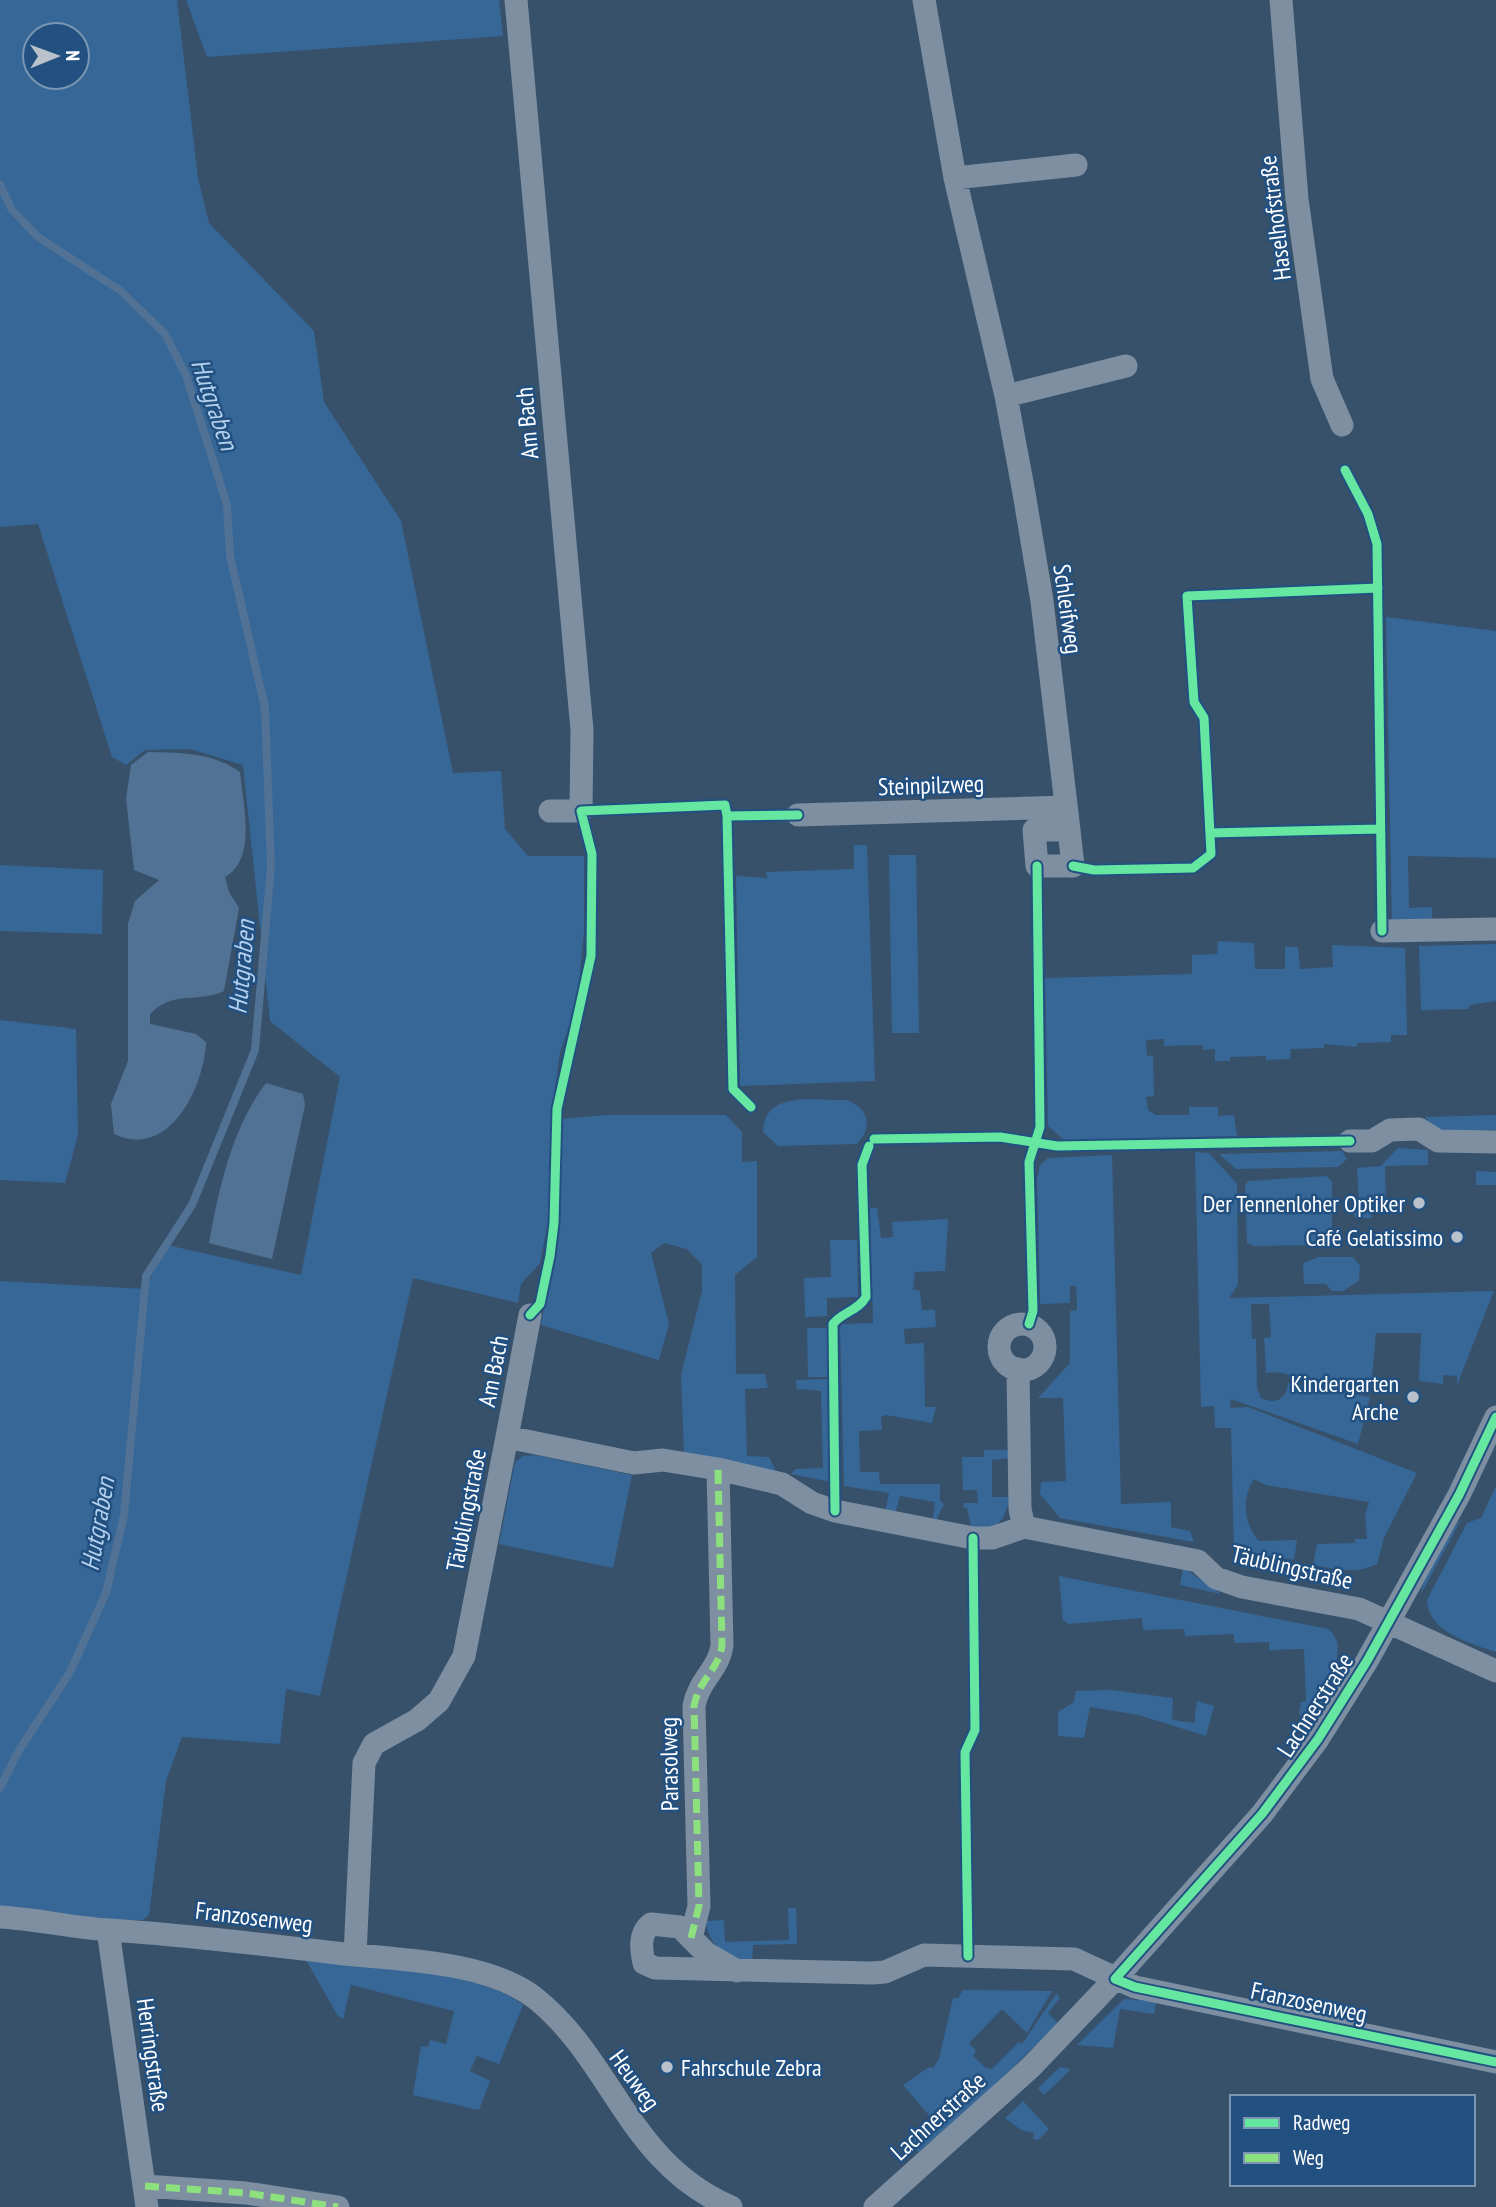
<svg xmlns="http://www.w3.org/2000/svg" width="1496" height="2207" viewBox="0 0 1496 2207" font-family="'PT Sans Narrow',sans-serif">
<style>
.green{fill:#366797;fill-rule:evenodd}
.water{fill:#517295}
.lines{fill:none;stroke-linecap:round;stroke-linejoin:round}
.stream{stroke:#517295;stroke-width:8}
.street{stroke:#7d8fa1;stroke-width:23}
.quiet{stroke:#8de07e;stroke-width:7;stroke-dasharray:14 7;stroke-linecap:butt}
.cycleway-casing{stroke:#225080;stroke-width:13}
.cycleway{stroke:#66e7a1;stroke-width:9}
.poi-dot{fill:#b9c2cb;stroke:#225080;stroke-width:2.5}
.labels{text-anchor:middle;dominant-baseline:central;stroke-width:5;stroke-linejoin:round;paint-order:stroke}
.street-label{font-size:24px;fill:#fff;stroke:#225080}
.poi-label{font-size:24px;fill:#fff;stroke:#225080;text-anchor:end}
.water-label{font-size:26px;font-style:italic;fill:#b3d1ef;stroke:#225080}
</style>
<rect width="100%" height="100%" fill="#38516a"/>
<!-- green -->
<path class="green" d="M 0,0 L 177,0 L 198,178 L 209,223 L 314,331 L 324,402 L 401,521 L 453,773 L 501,771 L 505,829 L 528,856 L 584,856 L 584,931 L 577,1004 L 560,1052 L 552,1110 L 549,1217 L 540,1263 L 521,1284 L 518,1303 L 413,1278 L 320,1696 L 286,1689 L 280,1744 L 182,1737 L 166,1781 L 149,1915 L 143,1920 L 95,1919 L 0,1908 L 0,1281 L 145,1289 L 167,1245 L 301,1275 L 340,1077 L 270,1021 L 243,765 L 190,749 L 145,750 L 126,765 L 112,757 L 38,524 L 0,527 ZM 35,35 L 77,35 L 77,77 L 35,77 Z
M 186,0 L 499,0 L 503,36 L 207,57 Z
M 1386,617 L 1496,631 L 1496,858 L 1408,856 L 1409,908 L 1432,907 L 1432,926 L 1392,928 Z
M 854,845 L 867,845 L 875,1081 L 740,1086 L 736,876 L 767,878 L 766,872 L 854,869 Z
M 889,855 L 916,855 L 919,1033 L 892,1033 Z
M 0,865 L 103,870 L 102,934 L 0,931 Z
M 1218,941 L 1254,943 L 1255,969 L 1285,969 L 1285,947 L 1298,947 L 1300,969 L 1333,967 L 1332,945 L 1405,948 L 1407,1035 L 1391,1035 L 1391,1042 L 1357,1043 L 1357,1047 L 1324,1044 L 1324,1048 L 1291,1049 L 1290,1059 L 1266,1060 L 1266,1056 L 1230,1057 L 1230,1061 L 1215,1061 L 1215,1049 L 1203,1050 L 1202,1045 L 1164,1046 L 1164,1039 L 1146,1040 L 1147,1056 L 1153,1055 L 1154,1096 L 1146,1097 L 1148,1110 L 1156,1115 L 1189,1115 L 1189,1107 L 1218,1107 L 1218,1116 L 1234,1115 L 1237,1136 L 1064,1140 L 1048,1126 L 1045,978 L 1192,974 L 1192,955 L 1217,954 Z
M 1496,944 L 1496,1001 L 1470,1005 L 1469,1009 L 1421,1010 L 1419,946 Z
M 0,1020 L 76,1029 L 78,1135 L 65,1183 L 0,1180 Z
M 847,1100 C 869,1109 873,1126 857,1144 L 778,1146 L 763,1132 C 764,1089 816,1101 847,1100 Z
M 606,1115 L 726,1115 L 742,1132 L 742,1162 L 757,1161 L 757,1257 L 735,1275 L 736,1374 L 765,1374 L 768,1388 L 745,1389 L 747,1456 L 769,1457 L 776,1471 L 684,1452 L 681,1375 L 702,1291 L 702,1265 L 687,1249 L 664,1243 L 651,1253 L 669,1324 L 659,1360 L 541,1325 L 560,1214 L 561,1119 Z
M 1496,1115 L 1496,1130 L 1437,1132 L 1425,1117 Z
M 1398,1148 L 1428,1150 L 1428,1165 L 1385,1166 L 1386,1202 L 1371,1202 L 1372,1218 L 1355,1218 L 1353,1210 L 1359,1204 L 1357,1168 L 1381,1166 Z
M 1342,1151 L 1347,1159 L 1338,1167 L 1236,1169 L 1219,1154 Z
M 1195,1152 L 1209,1153 L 1237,1184 L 1238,1285 L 1229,1298 L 1494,1291 L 1457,1385 L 1457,1376 L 1443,1375 L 1443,1384 L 1419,1381 L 1421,1333 L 1376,1333 L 1371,1389 L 1275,1372 L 1266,1373 L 1264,1338 L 1271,1337 L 1269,1304 L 1251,1304 L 1252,1339 L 1256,1339 L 1257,1388 L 1261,1398 C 1276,1405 1287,1399 1288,1383 L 1370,1397 L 1358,1444 L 1231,1399 L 1230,1408 L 1248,1407 L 1417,1473 L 1384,1538 L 1377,1564 C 1354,1575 1337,1569 1313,1565 L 1317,1544 L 1355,1543 L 1355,1539 L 1367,1539 L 1365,1516 L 1369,1502 L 1266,1485 L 1254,1479 C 1241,1499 1244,1525 1259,1541 L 1297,1540 L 1294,1560 L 1234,1550 L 1231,1428 L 1215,1428 L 1214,1406 L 1201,1407 Z
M 1112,1155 L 1121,1504 L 1171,1502 L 1171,1527 L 1190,1531 L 1194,1542 L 1060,1518 L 1040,1494 L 1041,1482 L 1066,1481 L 1063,1398 L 1038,1398 L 1070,1363 L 1070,1311 L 1077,1310 L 1076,1286 L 1070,1286 L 1070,1303 L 1040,1304 L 1037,1179 L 1040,1165 L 1048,1158 Z
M 1476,1171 L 1496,1172 L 1496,1185 L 1476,1185 Z
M 1326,1176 L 1332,1181 L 1332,1241 L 1328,1245 L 1254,1246 L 1247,1243 L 1245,1186 L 1248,1181 Z
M 870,1208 L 877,1208 L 881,1238 L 893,1237 L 892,1222 L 948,1219 L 945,1271 L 915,1272 L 913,1289 L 920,1291 L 922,1310 L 935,1310 L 936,1327 L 904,1329 L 905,1344 L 924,1343 L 925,1407 L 936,1407 L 932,1423 L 886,1415 L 881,1417 L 882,1430 L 859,1431 L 860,1472 L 879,1472 L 880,1484 L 940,1484 L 940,1501 L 944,1504 L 936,1521 L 933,1520 L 935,1502 L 900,1496 L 895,1514 L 885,1512 L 889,1493 L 844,1486 L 840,1327 L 843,1324 L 873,1323 Z
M 830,1240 L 857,1240 L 858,1297 L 827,1298 L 827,1316 L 805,1317 L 804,1278 L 831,1277 Z
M 1319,1257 L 1353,1257 L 1360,1266 L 1359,1281 L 1343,1291 L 1332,1291 L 1326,1284 L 1304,1284 L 1303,1263 Z
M 807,1328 L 828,1328 L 828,1377 L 808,1377 Z
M 829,1379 L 831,1482 L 791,1474 L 795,1469 L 823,1468 L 821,1391 L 797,1389 L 796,1380 Z
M 984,1450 L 1010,1450 L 1010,1458 L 992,1460 L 992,1497 L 1011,1497 L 1003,1518 L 993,1528 L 971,1527 L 967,1508 L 963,1507 L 964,1503 L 978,1503 L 977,1490 L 963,1490 L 962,1457 L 984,1457 Z
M 535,1455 L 632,1475 L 613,1568 L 499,1544 L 515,1462 L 523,1456 Z
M 1496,1486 L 1496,1652 C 1471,1644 1427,1631 1427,1600 L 1467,1523 L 1481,1518 Z
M 1462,1518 L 1421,1594 C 1426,1568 1444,1538 1462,1518 Z
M 1183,1569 L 1187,1570 L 1221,1594 L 1180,1585 Z
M 1059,1576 L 1328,1629 C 1350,1646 1330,1677 1320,1697 L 1324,1700 L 1306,1720 L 1299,1714 L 1301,1702 L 1306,1702 L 1304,1649 L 1269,1650 L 1269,1642 L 1234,1643 L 1234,1634 L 1185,1636 L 1184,1629 L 1143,1630 L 1142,1618 L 1068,1624 L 1063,1620 Z
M 1111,1690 L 1173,1698 L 1172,1720 L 1194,1723 L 1197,1701 L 1214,1706 L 1206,1736 L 1139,1715 L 1090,1707 L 1084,1738 L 1058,1736 L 1058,1712 L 1074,1702 L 1076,1691 Z
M 788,1908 L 796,1908 L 797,1944 L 753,1945 L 752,1963 C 727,1961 708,1945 706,1921 L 724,1920 L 725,1942 L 789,1940 Z
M 306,1960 C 360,1966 483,1971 523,2005 L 499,2064 L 477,2056 L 470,2071 L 490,2081 L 479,2110 L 413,2095 L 421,2046 L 428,2047 L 430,2040 L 446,2044 L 454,2011 L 351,1985 L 343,2019 L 338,2016 Z
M 963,1990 L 1052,1991 L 1027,2033 L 1002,2009 L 969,2043 L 976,2051 L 973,2056 L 986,2068 L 992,2069 L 1019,2042 L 1022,2044 L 1056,1994 L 1060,1998 L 1048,2013 L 1058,2023 L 992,2088 L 919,2152 L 909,2144 L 934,2121 L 903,2085 L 929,2067 L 933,2068 L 939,2059 L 953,1998 L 958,1998 Z
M 1124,1999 L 1156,2001 L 1154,2014 L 1120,2009 L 1113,2048 L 1077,2045 Z
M 1060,2067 L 1070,2069 L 1068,2072 L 1044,2095 L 1038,2088 Z
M 1023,2101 L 1049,2129 L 1038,2140 L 1033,2139 L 1034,2133 L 1021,2130 L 1005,2118 Z"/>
<!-- water -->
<path class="water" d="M 148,752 C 181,753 212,752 240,772 C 243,804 257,859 225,877 L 229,892 L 239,908 L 224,991 C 196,1004 175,989 150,1014 L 150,1024 L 196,1034 L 206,1042 C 204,1087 170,1160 114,1134 L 111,1104 L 128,1061 L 128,924 L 135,901 L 159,880 L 134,870 L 126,799 L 131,765 Z
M 266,1083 L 303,1094 L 305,1105 L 272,1259 L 209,1243 C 219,1188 232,1128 266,1083 Z"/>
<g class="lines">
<!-- stream -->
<path class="stream" d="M 0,185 L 12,210 L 38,237 L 121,291 L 165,334 L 186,375 L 227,505 L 230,556 L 265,708 L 271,866 L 255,1050 L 192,1205 L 146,1276 L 124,1515 L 106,1593 L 70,1672 L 18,1752 L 0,1788"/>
<!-- street -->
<path class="street" d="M 516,0 L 582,730 L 581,811 L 550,811
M 924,0 L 955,178 L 1006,396 L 1024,493 L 1042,601 L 1069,830 L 1073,866 L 1037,866 L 1034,830 L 1069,830
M 1281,0 L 1297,199 L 1322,379 L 1342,425
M 955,178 L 1076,165
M 1006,396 L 1126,366
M 798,815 L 1066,807
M 1382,931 L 1496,929
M 1350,1141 L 1372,1141 L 1390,1130 L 1419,1129 L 1438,1141 L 1496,1142
M999 1347a23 23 0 1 1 46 0a23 23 0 1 1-46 0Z
M 1018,1369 L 1020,1509 L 1024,1527
M 507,1437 L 530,1315
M 0,1917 C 37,1919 73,1928 110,1930 C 186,1935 261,1944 336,1953 C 396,1960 486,1960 535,1998 C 613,2060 628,2163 731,2207
M 108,1930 L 147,2207
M 691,1938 L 699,1906 L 694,1706 C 699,1679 719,1670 722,1645 L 718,1469
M 355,1955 L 364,1763 L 374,1744 L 417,1720 L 439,1701 L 464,1656 L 507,1437 L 634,1463 L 663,1460 L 718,1469 L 782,1484 L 812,1503 L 835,1511 L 973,1538 L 992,1538 L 1024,1527 L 1198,1561 L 1216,1578 L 1242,1587 L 1359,1609 L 1496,1671
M 737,1971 L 706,1953 L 680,1927 L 651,1924 C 639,1933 641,1949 644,1963 L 655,1968 L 872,1973 L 885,1972 L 924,1955 L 1074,1959 L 1135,1987 L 1496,2062
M 145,2186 L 246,2193 L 338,2207
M 875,2207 L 1030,2068 L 1115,1979 L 1262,1814 L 1318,1739 L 1367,1661 L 1459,1495 L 1496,1417"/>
<!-- quiet -->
<path class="quiet" d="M 691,1938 L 699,1906 L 694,1706 C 699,1679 719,1670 722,1645 L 718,1469
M 145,2186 L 246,2193 L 338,2207"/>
<defs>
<path id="cycleway" d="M 1345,470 L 1368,514 L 1377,544 L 1382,931
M 727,816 L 733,1089 L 751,1107
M 1210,833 L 1380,829
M 1073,866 L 1094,870 L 1193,868 L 1211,854 L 1204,718 L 1194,702 L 1187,596 L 1378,588
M 874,1139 L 1000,1137 L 1057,1146 L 1350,1141
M 530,1315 L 540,1304 L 550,1256 L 554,1223 L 557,1109 L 591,956 L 592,854 L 581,811 L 725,805 L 727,816 L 798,815
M 1029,1324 L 1033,1311 L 1029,1162 L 1040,1127 L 1037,866
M 1496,1417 L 1459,1495 L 1367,1661 L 1318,1739 L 1262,1814 L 1115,1979 L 1135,1987 L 1496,2062
M 835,1511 L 833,1324 C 842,1312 858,1311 866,1297 L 862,1165 L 869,1146
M 968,1956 L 965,1752 L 975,1730 L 973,1538"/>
</defs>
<!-- cycleway casing -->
<use href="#cycleway" class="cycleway-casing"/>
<!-- cycleway -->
<use href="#cycleway" class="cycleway"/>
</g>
<!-- markers -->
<g class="poi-dot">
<circle cx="1419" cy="1203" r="7"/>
<circle cx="1457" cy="1237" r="7"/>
<circle cx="1413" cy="1397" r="7"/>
<circle cx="667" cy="2067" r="7"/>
</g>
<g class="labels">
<!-- street labels -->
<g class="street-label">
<text transform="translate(1275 218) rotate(-97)">Haselhofstraße</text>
<text transform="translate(527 423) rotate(-95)">Am Bach</text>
<text transform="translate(1068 609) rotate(82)">Schleifweg</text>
<text transform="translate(931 785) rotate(-2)">Steinpilzweg</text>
<text transform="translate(493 1371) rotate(-79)">Am Bach</text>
<text transform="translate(466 1510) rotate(-79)">Täublingstraße</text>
<text transform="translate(1292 1567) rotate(13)">Täublingstraße</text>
<text transform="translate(1315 1705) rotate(-57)">Lachnerstraße</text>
<text transform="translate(669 1764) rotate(-91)">Parasolweg</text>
<text transform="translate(254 1917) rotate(7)">Franzosenweg</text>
<text transform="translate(1309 2002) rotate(12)">Franzosenweg</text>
<text transform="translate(153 2055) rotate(82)">Herringstraße</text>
<text transform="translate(635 2080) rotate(54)">Heuweg</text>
<text transform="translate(938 2116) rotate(-42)">Lachnerstraße</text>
</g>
<!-- poi labels -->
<g class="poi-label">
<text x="1405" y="1203">Der Tennenloher Optiker</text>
<text x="1443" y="1237">Café Gelatissimo</text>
<text x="1399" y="1383">Kindergarten<tspan x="1399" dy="28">Arche</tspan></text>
<text x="681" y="2067" text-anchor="start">Fahrschule Zebra</text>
</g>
<!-- water labels -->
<g class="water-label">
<text transform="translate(215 404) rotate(71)">Hutgraben</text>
<text transform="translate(241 967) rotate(-85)">Hutgraben</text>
<text transform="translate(97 1524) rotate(-80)">Hutgraben</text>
</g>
</g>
<!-- legend -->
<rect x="1230" y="2095" width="245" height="91" fill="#225080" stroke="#7a96b3" stroke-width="2"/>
<rect x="1244" y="2118" width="35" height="10" fill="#66e7a1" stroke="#7a96b3" stroke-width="2"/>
<text x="1293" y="2130" font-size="21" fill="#ffffff">Radweg</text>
<rect x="1244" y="2153" width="35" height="10" fill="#8de07e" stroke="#7a96b3" stroke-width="2"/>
<text x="1293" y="2165" font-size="21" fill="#ffffff">Weg</text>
<!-- north arrow -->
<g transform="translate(56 56) rotate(89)"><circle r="33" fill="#225080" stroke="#7a96b3" stroke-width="2"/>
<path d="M0-5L12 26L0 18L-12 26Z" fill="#b9c2cb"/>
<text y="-10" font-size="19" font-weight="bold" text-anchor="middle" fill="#ffffff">N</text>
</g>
</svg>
